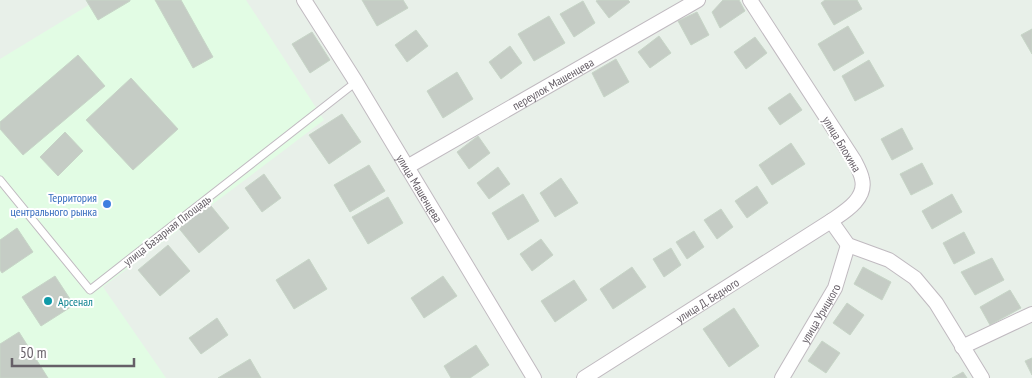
<svg xmlns="http://www.w3.org/2000/svg" width="1032" height="378" viewBox="0 0 1032 378" font-family="'PT Sans Narrow',sans-serif">
<style>
.commercial{fill:#e2fce4}
.building{fill:#c5ccc5;stroke:#c7d5c7}
.lines{fill:none;stroke-linecap:round;stroke-linejoin:round}
.lane-casing{stroke:#c0bac0;stroke-width:9}
.street-casing{stroke:#c0bac0;stroke-width:16}
.lane{stroke:#fff;stroke-width:7}
.street{stroke:#fff;stroke-width:14}
.shop-dot{fill:#3f7fe0;stroke:#fff;stroke-width:2}
.culture-dot{fill:#0f9aa8;stroke:#fff;stroke-width:2}
.labels{text-anchor:middle;dominant-baseline:central;stroke-width:4;stroke-linejoin:round;paint-order:stroke}
.street-label{font-size:12px;fill:#665f67;stroke:#fff}
.shop-label{font-size:12px;fill:#366cbe;stroke:#fff;text-anchor:end}
.culture-label{font-size:12px;fill:#0d838f;stroke:#fff;text-anchor:start}
</style>
<rect width="100%" height="100%" fill="#e8f0e9"/>
<!-- commercial -->
<path class="commercial" d="M 97,0 L 246,0 L 324,120 L 103,287 L 166,378 L 0,378 L 0,59 Z"/>
<!-- building -->
<path class="building" d="M 86,0 L 130,0 L 130,1 L 98,20 Z
M 155,0 L 181,0 L 213,57 L 193,68 Z
M 362,0 L 403,0 L 408,8 L 377,26 Z
M 598,0 L 628,0 L 630,2 L 609,18 L 596,1 Z
M 723,0 L 739,0 L 745,11 L 720,28 L 712,12 Z
M 825,0 L 857,0 L 862,9 L 834,25 L 821,3 Z
M 583,1 L 595,23 L 574,37 L 560,14 Z
M 697,12 L 709,35 L 691,45 L 678,21 Z
M 549,16 L 565,43 L 534,61 L 518,34 Z
M 848,26 L 864,53 L 834,71 L 818,44 Z
M 1032,29 L 1032,54 L 1021,35 Z
M 416,30 L 428,46 L 407,62 L 395,45 Z
M 312,32 L 330,60 L 310,73 L 292,44 Z
M 659,36 L 671,53 L 650,68 L 638,52 Z
M 755,37 L 767,53 L 746,69 L 734,52 Z
M 510,46 L 522,63 L 501,79 L 489,62 Z
M 78,55 L 105,86 L 23,155 L 0,129 L 0,122 Z
M 616,59 L 629,82 L 604,97 L 592,73 Z
M 869,60 L 884,86 L 855,101 L 842,76 Z
M 457,72 L 473,99 L 443,118 L 427,91 Z
M 131,78 L 178,129 L 133,170 L 86,120 Z
M 790,93 L 802,110 L 780,125 L 768,108 Z
M 342,114 L 361,142 L 329,164 L 309,135 Z
M 902,128 L 913,149 L 892,160 L 881,139 Z
M 65,132 L 83,151 L 58,176 L 40,157 Z
M 478,136 L 490,153 L 469,169 L 457,152 Z
M 791,143 L 805,164 L 772,185 L 759,165 Z
M 922,163 L 933,184 L 911,195 L 900,174 Z
M 369,165 L 385,191 L 350,212 L 334,185 Z
M 498,167 L 510,184 L 489,199 L 477,183 Z
M 264,174 L 281,198 L 262,212 L 245,188 Z
M 561,178 L 578,203 L 555,217 L 540,193 Z
M 757,186 L 768,203 L 747,218 L 735,201 Z
M 523,194 L 539,221 L 508,240 L 492,213 Z
M 952,194 L 962,212 L 932,229 L 922,211 Z
M 388,197 L 403,223 L 368,244 L 352,217 Z
M 207,201 L 229,228 L 199,253 L 177,226 Z
M 721,209 L 733,227 L 717,239 L 704,220 Z
M 17,228 L 33,252 L 2,273 L 0,270 L 0,240 Z
M 694,231 L 704,247 L 687,259 L 676,242 Z
M 964,232 L 975,253 L 954,264 L 943,243 Z
M 541,239 L 553,255 L 532,271 L 520,254 Z
M 168,245 L 190,271 L 160,296 L 138,270 Z
M 671,248 L 681,265 L 664,277 L 653,259 Z
M 992,258 L 1004,280 L 975,295 L 961,272 Z
M 309,259 L 327,289 L 294,309 L 276,280 Z
M 632,267 L 646,287 L 613,309 L 600,289 Z
M 863,267 L 891,282 L 882,300 L 854,284 Z
M 55,276 L 74,305 L 41,326 L 22,297 Z
M 443,276 L 457,296 L 424,318 L 411,298 Z
M 574,280 L 587,300 L 555,322 L 541,301 Z
M 1010,290 L 1021,308 L 990,325 L 980,307 Z
M 847,303 L 864,315 L 850,335 L 833,323 Z
M 734,308 L 759,346 L 729,367 L 703,329 Z
M 217,318 L 228,335 L 201,354 L 189,338 Z
M 19,332 L 48,378 L 0,378 L 0,344 Z
M 822,341 L 840,353 L 826,373 L 808,361 Z
M 476,345 L 489,365 L 470,378 L 451,378 L 444,366 Z
M 1032,358 L 1032,375 L 1025,361 Z
M 250,359 L 261,378 L 218,378 Z
M 963,372 L 967,378 L 952,378 Z"/>
<g class="lines">
<defs>
<path id="lane" d="M 0,180 L 90,290 L 356,82"/>
<g id="street">
<path id="s1" d="M 304,0 L 356,82 L 534,378"/>
<path id="s2" d="M 407,167 L 698,0"/>
<path d="M 831,221 L 848,245 L 889,260 L 915,278 L 936,303 L 982,378"/>
<path d="M 962,347 L 1032,314"/>
<path id="s3" d="M 584,378 L 831,221 C 844,212 867,199 862,179 C 861,173 857,166 854,160 L 750,0"/>
<path id="s4" d="M 782,378 L 835,288 L 848,245"/>
</g>
</defs>
<!-- lane casing -->
<use href="#lane" class="lane-casing"/>
<!-- street casing -->
<use href="#street" class="street-casing"/>
<!-- lane -->
<use href="#lane" class="lane"/>
<!-- street -->
<use href="#street" class="street"/>
</g>
<!-- markers -->
<circle class="shop-dot" cx="107" cy="204" r="5"/>
<circle class="culture-dot" cx="48" cy="301" r="5"/>
<g class="labels">
<!-- street labels -->
<g class="street-label">
<text stroke="none"><textPath href="#s2" startOffset="168">переулок Машенцева</textPath></text>
<text transform="translate(842 144) rotate(59)">улица Блохина</text>
<text stroke="none"><textPath href="#s1" startOffset="221">улица Машенцева</textPath></text>
<text transform="translate(167 230) rotate(-38)">улица Базарная Площадь</text>
<text stroke="none"><textPath href="#s3" startOffset="146">улица Д. Бедного</textPath></text>
<text stroke="none"><textPath href="#s4" startOffset="75">улица Урицкого</textPath></text>
</g>
<!-- shop labels -->
<g class="shop-label">
<text x="97" y="197">Территория<tspan x="97" dy="14">центрального рынка</tspan></text>
</g>
<!-- culture labels -->
<g class="culture-label">
<text x="58" y="301">Арсенал</text>
</g>
</g>
<!-- scale -->
<path d="M12 358v8h122v-8" fill="none" stroke="#665f67" stroke-width="2.5"/>
<text x="20" y="358" font-size="15" fill="#665f67" stroke="#ffffff" stroke-width="4" paint-order="stroke">50 m</text>
</svg>
